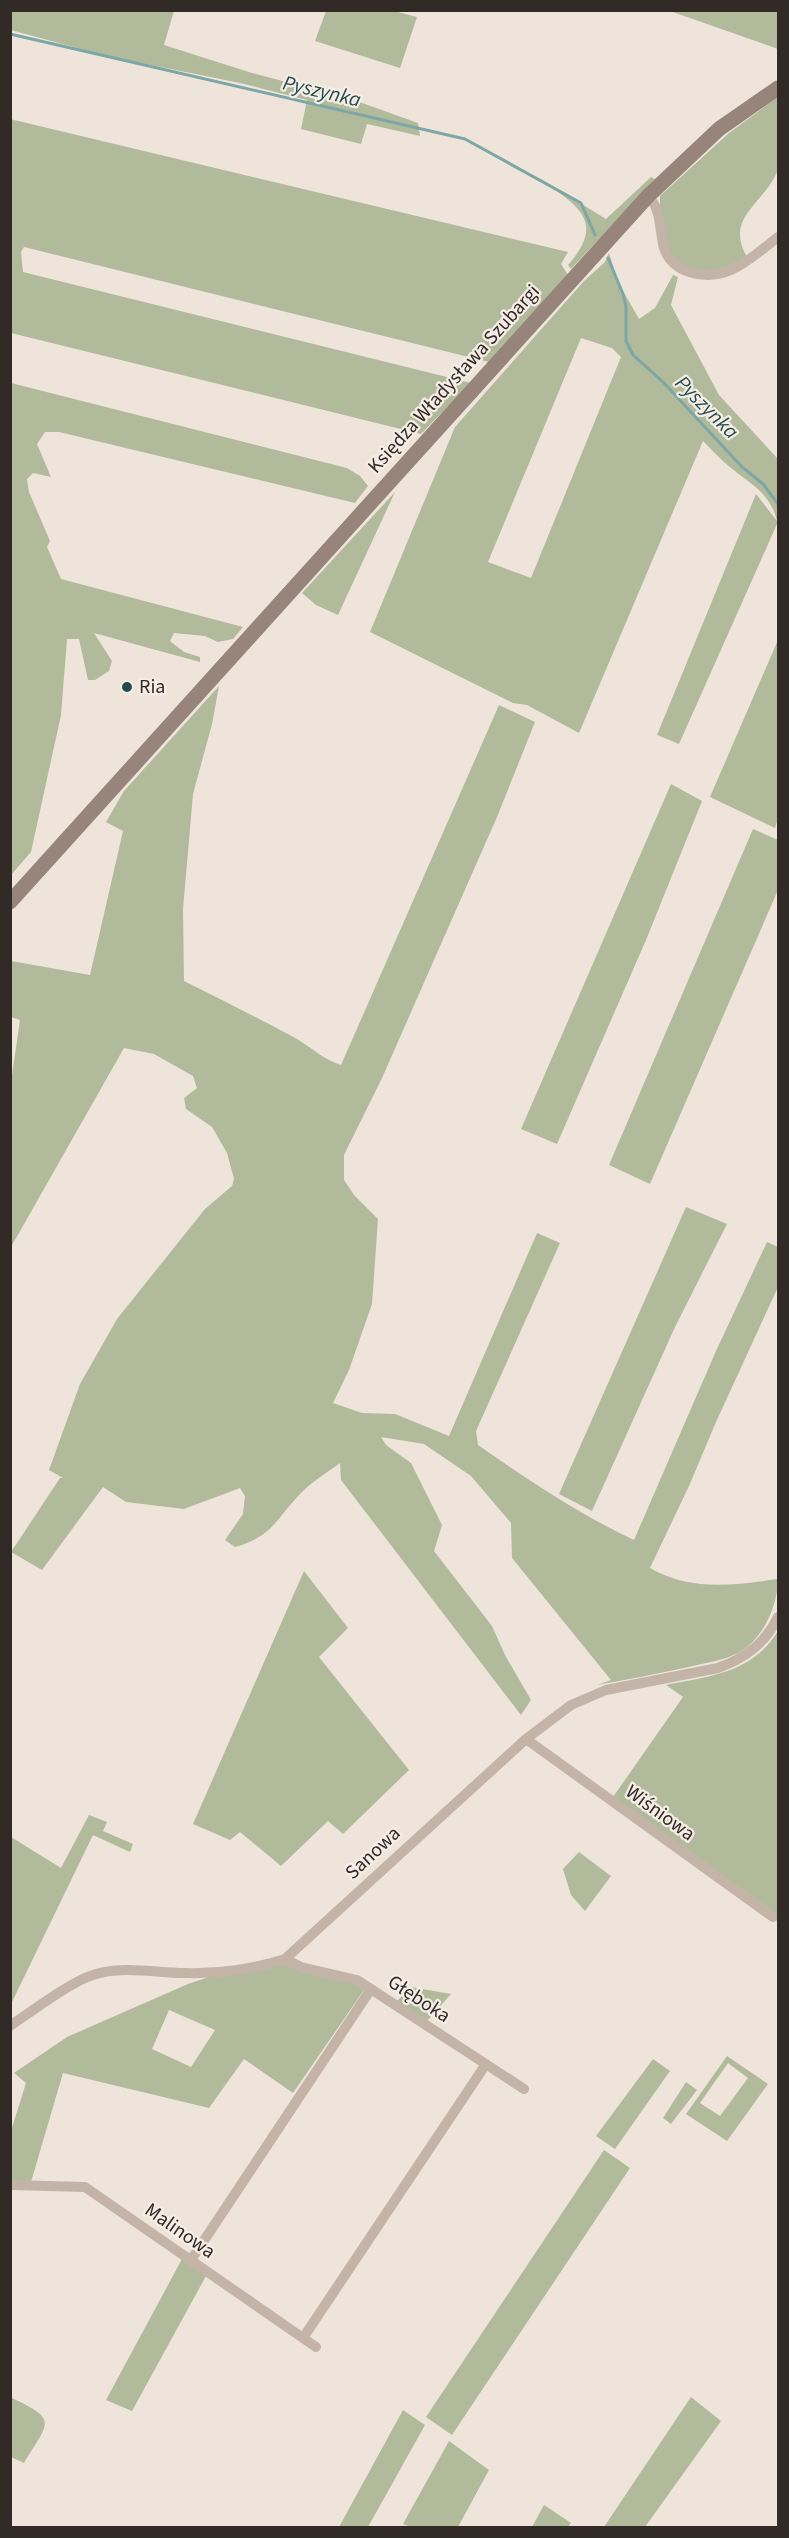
<svg xmlns="http://www.w3.org/2000/svg" width="789" height="2538" viewBox="0 0 789 2538" font-family="'Source Sans 3',sans-serif">
<style>
.green{fill:#b1bb9c;fill-rule:evenodd}
.lines{fill:none;stroke-linecap:round;stroke-linejoin:round}
.stream{stroke:#7da6a7;stroke-width:3}
.street{stroke:#c4b4a8;stroke-width:10}
.secondary{stroke:#97847a;stroke-width:15}
.poi-dot{fill:#224c4e;stroke:#f6eee6;stroke-width:2}
.labels{text-anchor:middle;dominant-baseline:central;stroke-width:4.5;stroke-linejoin:round;paint-order:stroke}
.street-label{font-size:20px;fill:#322a27;stroke:#f6eee6}
.poi-label{font-size:20px;fill:#322a27;stroke:#f6eee6;text-anchor:start}
.water-label{font-size:21px;font-style:italic;fill:#224c4e;stroke:#f6eee6}
</style>
<rect width="100%" height="100%" fill="#eee4da"/>
<!-- green -->
<path class="green" d="M 11,10 L 174,11 L 164,45 L 252,73 L 351,99 L 418,123 L 420,136 L 367,124 L 361,144 L 301,129 L 307,100 L 240,83 L 106,56 L 11,30 Z
M 326,11 L 394,11 L 417,17 L 400,68 L 315,41 Z
M 670,11 L 778,11 L 778,49 Z
M 778,97 C 778,112 782,160 777,172 C 764,204 724,217 747,257 C 727,270 700,277 677,263 C 665,255 659,210 660,196 L 729,133 Z
M 10,119 L 568,252 L 561,264 L 568,275 L 489,362 L 24,247 L 21,252 L 23,272 L 471,383 L 421,434 L 11,333 Z
M 536,176 L 606,219 L 651,177 L 655,179 L 571,269 L 568,265 C 609,218 573,204 536,176 Z
M 609,253 L 618,282 L 639,319 L 655,308 L 673,275 L 678,277 L 671,305 L 719,395 L 778,459 L 778,525 L 777,524 L 679,744 L 657,735 L 756,494 L 777,521 C 771,494 751,484 731,468 C 721,460 712,450 703,441 L 579,733 L 527,705 L 513,703 L 370,632 L 455,427 L 584,281 L 605,262 ZM 581,338 L 612,348 L 621,357 L 531,578 L 488,562 Z
M 11,383 L 347,468 L 360,476 L 368,486 L 355,503 L 59,432 L 45,432 L 37,444 L 51,477 L 33,473 L 27,479 L 29,492 L 50,541 L 47,547 L 61,579 L 243,627 L 233,639 L 218,642 L 205,636 L 174,633 L 170,641 L 184,652 L 200,657 L 200,662 L 94,633 L 112,661 L 109,671 L 95,680 L 88,680 L 79,639 L 67,639 L 61,715 L 31,852 L 11,875 Z
M 395,492 L 338,615 L 316,605 L 302,593 Z
M 778,640 L 778,819 L 775,828 L 710,797 Z
M 219,686 L 212,724 L 193,794 L 183,909 L 184,981 C 222,1000 260,1019 297,1039 C 312,1048 324,1060 341,1065 L 499,705 L 535,722 L 497,817 L 382,1078 L 344,1155 L 344,1180 L 354,1195 L 378,1219 L 372,1304 L 349,1370 L 333,1403 L 362,1413 L 395,1414 L 449,1436 L 537,1233 L 560,1243 L 476,1431 L 478,1445 C 528,1480 579,1514 634,1540 L 716,1351 L 767,1242 L 778,1247 L 778,1287 L 716,1422 L 689,1486 L 650,1568 C 692,1592 734,1585 778,1579 C 778,1605 763,1640 738,1653 C 722,1661 701,1664 684,1668 C 655,1674 626,1680 597,1685 L 611,1680 L 512,1558 L 511,1523 L 471,1476 L 424,1444 L 381,1437 L 386,1445 L 411,1463 L 442,1525 L 434,1551 L 492,1626 L 505,1655 L 531,1700 L 521,1715 L 341,1480 L 340,1463 C 328,1472 313,1481 302,1492 C 276,1518 274,1536 235,1547 L 225,1540 L 243,1514 L 245,1496 L 240,1488 L 184,1509 L 126,1502 L 103,1487 L 42,1570 L 11,1552 L 60,1478 L 63,1478 L 49,1470 L 80,1384 L 117,1319 L 205,1209 L 232,1186 L 234,1179 L 227,1153 L 212,1127 L 186,1109 L 184,1098 L 197,1088 L 193,1076 L 154,1054 L 124,1048 L 11,1247 L 10,1089 L 20,1020 L 11,1017 L 11,961 L 90,975 L 123,831 L 106,822 L 124,791 Z
M 671,784 L 702,801 L 646,940 L 557,1144 L 521,1129 Z
M 753,829 L 778,840 L 778,890 L 650,1184 L 609,1165 Z
M 686,1207 L 727,1224 L 675,1327 L 592,1511 L 559,1494 Z
M 304,1571 L 348,1628 L 319,1657 L 409,1770 L 343,1834 L 328,1821 L 281,1866 L 240,1832 L 230,1840 L 193,1824 Z
M 778,1631 L 778,1915 L 613,1797 L 683,1697 L 666,1685 C 711,1676 752,1673 778,1631 Z
M 89,1815 L 107,1822 L 103,1831 L 133,1844 L 130,1852 L 93,1835 L 11,2004 L 11,1837 L 61,1868 Z
M 579,1852 L 611,1876 L 585,1911 L 571,1895 L 563,1869 Z
M 290,1963 L 353,1981 L 364,1990 L 293,2093 L 244,2059 L 209,2108 L 63,2073 L 31,2182 L 11,2181 L 11,2131 L 26,2083 L 14,2073 L 67,2037 L 188,1984 L 215,1975 ZM 169,2010 L 215,2030 L 191,2067 L 152,2049 Z
M 411,1987 L 451,1994 L 426,2022 L 397,2001 Z
M 727,2056 L 768,2084 L 727,2141 L 686,2114 ZM 728,2063 L 748,2078 L 720,2116 L 700,2103 Z
M 653,2059 L 670,2071 L 615,2149 L 596,2136 Z
M 686,2082 L 697,2090 L 671,2124 L 663,2118 Z
M 604,2150 L 630,2168 L 452,2435 L 426,2417 Z
M 182,2259 L 206,2276 L 132,2411 L 106,2400 Z
M 10,2397 C 59,2420 49,2421 24,2463 L 11,2457 Z
M 691,2397 L 721,2421 L 645,2527 L 604,2527 Z
M 403,2410 L 425,2425 L 368,2527 L 339,2527 Z
M 449,2441 L 489,2470 L 458,2527 L 410,2527 L 403,2524 Z
M 544,2505 L 571,2523 L 568,2527 L 532,2527 Z"/>
<g class="lines">
<!-- stream -->
<path class="stream" d="M 10,34 L 465,139 L 581,203 L 595,235
M 608,258 L 623,294 L 626,307 L 626,341 L 633,355 L 663,382 L 742,467 L 763,484 L 778,504"/>
<!-- street -->
<path class="street" d="M 648,196 C 662,210 659,230 664,248 C 668,260 677,268 689,272 C 726,284 751,258 778,237
M 526,1739 L 773,1917
M 285,1959 L 301,1967 L 357,1980 L 524,2089
M 10,2026 C 31,2012 72,1981 93,1975 C 123,1965 155,1973 185,1973 C 217,1974 255,1969 285,1959 L 526,1739 L 571,1705 L 606,1690 L 718,1668 C 745,1658 765,1644 778,1617
M 10,2185 L 85,2187 L 316,2347
M 191,2260 L 371,1989
M 303,2338 L 486,2064"/>
<!-- secondary -->
<path class="secondary" d="M 10,902 L 648,196 L 719,129 L 778,88"/>
</g>
<!-- markers -->
<circle class="poi-dot" cx="127" cy="687" r="6"/>
<g class="labels">
<!-- street labels -->
<g class="street-label">
<text transform="translate(454 379) rotate(-48)">Księdza Władysława Szubargi</text>
<text transform="translate(660 1813) rotate(36)">Wiśniowa</text>
<text transform="translate(373 1853) rotate(-43)">Sanowa</text>
<text transform="translate(419 1999) rotate(33)">Głęboka</text>
<text transform="translate(180 2231) rotate(35)">Malinowa</text>
</g>
<!-- poi labels -->
<g class="poi-label">
<text x="139" y="687">Ria</text>
</g>
<!-- water labels -->
<g class="water-label">
<text transform="translate(322 91) rotate(13)">Pyszynka</text>
<text transform="translate(707 407) rotate(45)">Pyszynka</text>
</g>
</g>
<!-- border -->
<rect width="789" height="2538" fill="none" stroke="#322a27" stroke-width="24"/>
</svg>
